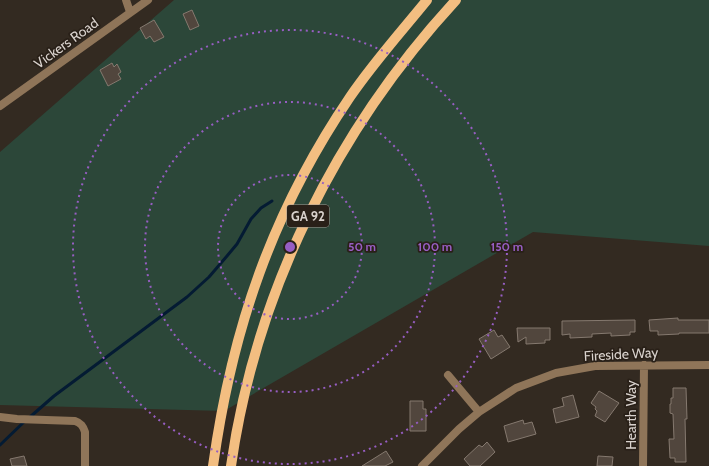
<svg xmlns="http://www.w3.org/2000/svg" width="709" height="466" viewBox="0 0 709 466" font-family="Cabin,sans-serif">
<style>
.green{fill:#2c4739}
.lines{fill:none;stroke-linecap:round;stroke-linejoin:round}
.stream{stroke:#041b33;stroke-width:3}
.building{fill:#51463d;stroke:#85796f}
.minor{stroke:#8f7559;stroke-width:8}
.primary{stroke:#f3be81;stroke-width:10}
.ring{fill:none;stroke:#975ec3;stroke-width:2;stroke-dasharray:2 4}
.labels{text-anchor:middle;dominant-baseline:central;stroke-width:3.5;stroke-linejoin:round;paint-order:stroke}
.shield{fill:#292018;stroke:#a49c96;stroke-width:1}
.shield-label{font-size:13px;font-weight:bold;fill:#d8d1cc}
.street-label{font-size:14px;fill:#d8d1cc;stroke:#292018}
.centre{fill:#975ec3;stroke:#292018;stroke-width:2}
.ring-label{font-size:12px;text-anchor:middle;font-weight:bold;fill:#975ec3;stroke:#292018;stroke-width:3.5;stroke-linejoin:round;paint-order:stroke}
</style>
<rect width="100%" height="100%" fill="#332a21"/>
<!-- green -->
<path class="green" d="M 174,0 L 709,0 L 709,246 L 533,232 L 224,411 L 0,405 L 0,152 Z"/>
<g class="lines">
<!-- stream -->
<path class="stream" d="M 30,417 L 54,396 L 187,297 L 209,277 L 227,256 L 237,244 L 251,219 L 261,208 L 272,201
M 0,445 L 25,421"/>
</g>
<!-- building -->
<path class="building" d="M 192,10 L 199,26 L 190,30 L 183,14 Z
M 154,20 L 164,37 L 154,42 L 150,36 L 146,39 L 140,28 Z
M 112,63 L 114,67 L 117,64 L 121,72 L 118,74 L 121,79 L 108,86 L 100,70 Z
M 678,318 L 678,320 L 709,320 L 709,333 L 679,333 L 679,334 L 658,335 L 658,331 L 650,331 L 649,320 Z
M 635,320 L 635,332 L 630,332 L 630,335 L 611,336 L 611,333 L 592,334 L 592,337 L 570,338 L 570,334 L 562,335 L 562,321 Z
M 517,328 L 550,328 L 550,340 L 545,340 L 545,343 L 526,344 L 526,337 L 518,342 Z
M 494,330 L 498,337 L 502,335 L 510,347 L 491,359 L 479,339 Z
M 673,388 L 686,388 L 687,419 L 685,419 L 686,462 L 675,462 L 675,458 L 670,458 L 669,439 L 674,439 L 673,414 L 670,413 L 670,404 L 671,404 L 671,398 L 673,398 Z
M 599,391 L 619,403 L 605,422 L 595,416 L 597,411 L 595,409 L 596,407 L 591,403 Z
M 573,395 L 579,417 L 556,423 L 553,409 L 564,406 L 562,398 Z
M 410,401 L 423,401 L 423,409 L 426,409 L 426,431 L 410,431 Z
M 523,420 L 524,424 L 532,422 L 536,434 L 508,442 L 504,426 Z
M 487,442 L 495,452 L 480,466 L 470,466 L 464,459 L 479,445 L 482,447 Z
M 386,451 L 393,462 L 385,466 L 362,466 Z
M 24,456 L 27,466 L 12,466 L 10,459 Z
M 598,456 L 613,457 L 612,466 L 597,466 Z"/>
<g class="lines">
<!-- minor -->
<path class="minor" d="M 126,0 L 130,12
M 0,106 L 148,0
M 448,375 L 479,412
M 0,417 L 17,419 L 75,421 C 81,423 83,426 85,432 L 85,466
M 422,466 L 459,429 L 479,412 L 516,388 L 556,373 L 595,366 L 709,365
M 643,466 L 644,365"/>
<!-- primary -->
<path class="primary" d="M 213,466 C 232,329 272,212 350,97 C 373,63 401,32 427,0
M 231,466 C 256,291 337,129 456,0"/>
</g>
<!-- distance rings -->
<g class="ring">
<circle cx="290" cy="247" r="72"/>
<circle cx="290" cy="247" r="145"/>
<circle cx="290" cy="247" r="217"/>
</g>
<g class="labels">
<!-- shield labels -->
<rect class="shield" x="287" y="205" width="42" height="22" rx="3"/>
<g class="shield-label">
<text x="308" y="216">GA 92</text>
</g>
<!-- street labels -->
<g class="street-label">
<text transform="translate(66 43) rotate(-36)">Vickers Road</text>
<text transform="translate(621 354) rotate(-3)">Fireside Way</text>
<text transform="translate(631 415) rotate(-90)">Hearth Way</text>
</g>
</g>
<circle cx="290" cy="247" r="6" class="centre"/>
<g class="ring-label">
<text x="362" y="251">50 m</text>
<text x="435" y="251">100 m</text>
<text x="507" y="251">150 m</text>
</g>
</svg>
